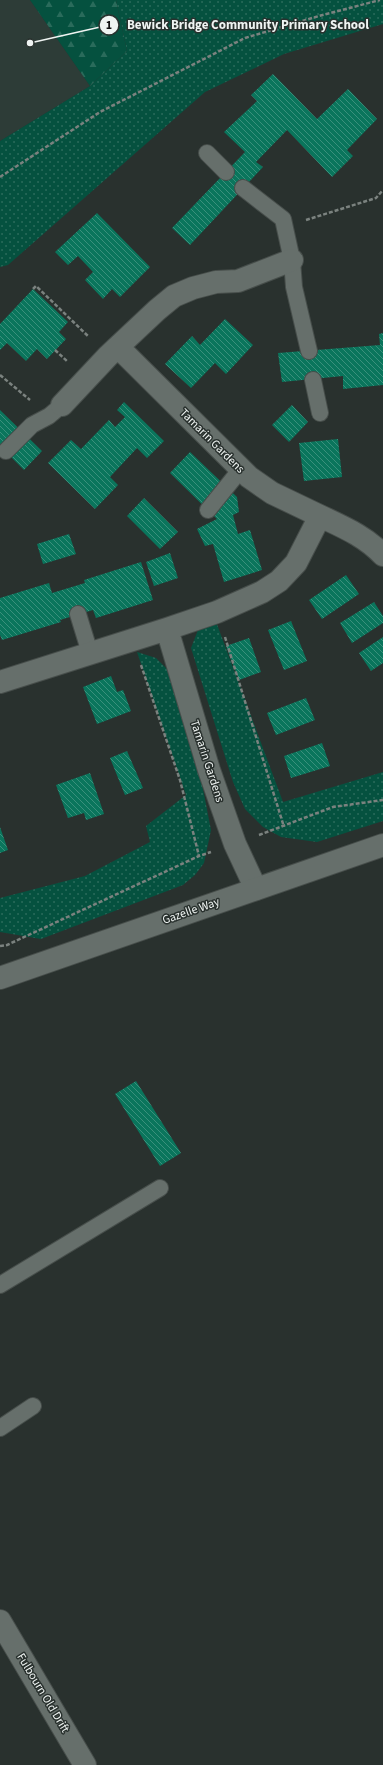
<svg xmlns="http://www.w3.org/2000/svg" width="383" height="1765" viewBox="0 0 383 1765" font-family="'Source Sans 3',sans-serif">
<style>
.built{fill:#2d3c37}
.grass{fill:url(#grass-dots)}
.forest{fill:url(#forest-firs)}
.building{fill:url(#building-back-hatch)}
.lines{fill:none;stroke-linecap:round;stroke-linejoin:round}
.service-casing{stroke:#474e4b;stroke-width:18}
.minor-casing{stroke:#474e4b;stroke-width:24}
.tertiary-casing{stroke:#474e4b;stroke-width:24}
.path{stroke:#7b827f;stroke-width:2.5;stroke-dasharray:4 2;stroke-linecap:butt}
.service{stroke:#666f6b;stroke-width:16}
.minor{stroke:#666f6b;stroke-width:22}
.tertiary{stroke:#666f6b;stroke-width:22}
.labels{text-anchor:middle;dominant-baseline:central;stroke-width:3;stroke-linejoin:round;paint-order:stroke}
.street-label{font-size:12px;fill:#eff4f2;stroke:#29312e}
.leader{fill:none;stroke:#eff4f2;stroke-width:1.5}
.callout-dot{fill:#eff4f2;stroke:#29312e;stroke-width:1.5}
.mark-label{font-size:12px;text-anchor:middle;font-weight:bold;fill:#111}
.callout-label{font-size:13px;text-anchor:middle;font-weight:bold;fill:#eff4f2;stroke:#29312e;stroke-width:3;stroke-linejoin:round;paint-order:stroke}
</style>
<defs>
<pattern id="grass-dots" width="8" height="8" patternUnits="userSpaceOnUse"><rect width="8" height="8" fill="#05513f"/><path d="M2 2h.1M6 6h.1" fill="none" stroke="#2a6b5b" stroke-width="1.8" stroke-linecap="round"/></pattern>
<pattern id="forest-firs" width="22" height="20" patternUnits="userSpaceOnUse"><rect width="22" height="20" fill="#05513f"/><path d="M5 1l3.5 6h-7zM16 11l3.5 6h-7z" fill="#2a6b5b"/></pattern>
<pattern id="building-back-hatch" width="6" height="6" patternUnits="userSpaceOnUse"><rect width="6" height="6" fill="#0a755c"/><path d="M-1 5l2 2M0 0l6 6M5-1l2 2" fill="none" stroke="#3a907c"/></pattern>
</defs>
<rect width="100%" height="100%" fill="#29312e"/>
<!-- built -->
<path class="built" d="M 0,0 L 30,0 L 90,86 L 0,141 Z"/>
<!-- grass -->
<path class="grass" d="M 116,0 L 383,0 L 383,24 L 284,54 L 205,92 L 8,265 L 0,267 L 0,141 L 90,86 L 127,51 Z
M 215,619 L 283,802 L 383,772 L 383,821 L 317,842 L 281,837 L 263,827 L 245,809 L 233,782 L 191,648 L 198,630 Z
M 137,652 L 156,658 L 170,672 L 196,753 L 211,830 L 204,863 L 195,875 L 183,885 L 41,939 L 0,932 L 0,898 L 85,876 L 150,842 L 146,826 L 186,795 Z"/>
<!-- forest -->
<path class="forest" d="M 30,0 L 116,0 L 127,51 L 90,86 Z"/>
<!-- building -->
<path class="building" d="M 273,74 L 317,119 L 348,89 L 377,119 L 347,150 L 353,156 L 332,177 L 287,130 L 256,162 L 263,167 L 190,245 L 172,228 L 245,152 L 224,132 L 257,101 L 251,95 Z
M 97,213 L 150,267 L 120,297 L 112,289 L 103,299 L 85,280 L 93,272 L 78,256 L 68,265 L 55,252 Z
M 33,289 L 68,322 L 59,332 L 66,339 L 47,359 L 37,349 L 26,361 L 7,343 L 0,350 L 0,324 Z
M 225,319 L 253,345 L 226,374 L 215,363 L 191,388 L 165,364 L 192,336 L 200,345 Z
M 383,333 L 383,385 L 343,389 L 343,376 L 282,382 L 278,353 L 380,345 L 379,334 Z
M 124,402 L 164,441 L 147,458 L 137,448 L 110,477 L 118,485 L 95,509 L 48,463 L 71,440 L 81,449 L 109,420 L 115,427 L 125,417 L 117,410 Z
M 292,405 L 308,422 L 289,442 L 272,425 Z
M 0,410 L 42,451 L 24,470 L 0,446 Z
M 338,439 L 342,477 L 304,481 L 299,443 Z
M 190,452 L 237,497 L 239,512 L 233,515 L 238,534 L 250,530 L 262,570 L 224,582 L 213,544 L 205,546 L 197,529 L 217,519 L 170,473 Z
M 144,498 L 178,532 L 160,549 L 127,516 Z
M 69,534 L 76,554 L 43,564 L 37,544 Z
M 170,553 L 178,578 L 154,586 L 146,562 Z
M 141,562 L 153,600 L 96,618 L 93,610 L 60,620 L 61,622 L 2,640 L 0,635 L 0,598 L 49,583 L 52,593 L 85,583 L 84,580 Z
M 346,575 L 359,594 L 322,619 L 309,600 Z
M 374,602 L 383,616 L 383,623 L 352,643 L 340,623 Z
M 291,621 L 307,661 L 284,670 L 268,630 Z
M 383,637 L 383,663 L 371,671 L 359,653 Z
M 249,638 L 261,672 L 239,680 L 226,646 Z
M 111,676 L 117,692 L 123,690 L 131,711 L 97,724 L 83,687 Z
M 306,698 L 315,720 L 276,735 L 267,713 Z
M 322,743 L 330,766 L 291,778 L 284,756 Z
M 127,751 L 143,788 L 125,795 L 110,758 Z
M 90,773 L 104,814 L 86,820 L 84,813 L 68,818 L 56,785 Z
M 0,827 L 8,850 L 0,853 Z
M 136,1081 L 181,1153 L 160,1166 L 115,1094 Z"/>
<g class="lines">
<defs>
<path id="service" d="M 207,153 L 226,172
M 243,188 L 283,219 L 292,260 L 294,287 L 309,351
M 313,380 L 320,413
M 6,451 L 32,425 L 49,416 L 62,405
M 208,510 L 241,469
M 78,614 L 90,653
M 0,1285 L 160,1188
M 0,1428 L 33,1406"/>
<path id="minor" d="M 62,405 L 108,356 L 157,310 L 174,296 L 193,288 L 216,282 L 238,281 L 292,260
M 320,516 C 343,527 365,536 383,555
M 167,629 L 209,770 L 235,844 L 256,889
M 0,682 L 167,629 L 217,612 L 262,592 L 279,581 L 296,563 L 320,516 L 272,493 L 249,477 L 118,347
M 0,1621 L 85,1765"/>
<path id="tertiary" d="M 0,978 L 383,845"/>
</defs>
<!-- service casing -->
<use href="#service" class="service-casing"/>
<!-- minor casing -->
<use href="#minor" class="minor-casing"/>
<!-- tertiary casing -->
<use href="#tertiary" class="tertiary-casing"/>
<!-- path -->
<path class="path" d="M 0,177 L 100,112 L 245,38 L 319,16 L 380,0
M 306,220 L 376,198 L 383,190
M 33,289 L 36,286 L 89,337
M 55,350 L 68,362
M 0,375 L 30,400
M 225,637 L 284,827
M 141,665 L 180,780 L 199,856
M 259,835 L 333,807 L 383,800
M 0,946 L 7,945 L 199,856 L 211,852"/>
<!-- service -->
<use href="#service" class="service"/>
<!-- minor -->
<use href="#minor" class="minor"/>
<!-- tertiary -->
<use href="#tertiary" class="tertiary"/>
</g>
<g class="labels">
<!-- street labels -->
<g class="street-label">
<text transform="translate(212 441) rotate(45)">Tamarin Gardens</text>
<text transform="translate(207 761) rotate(72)">Tamarin Gardens</text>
<text transform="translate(191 911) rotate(-19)">Gazelle Way</text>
<text transform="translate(43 1693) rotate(59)">Fulbourn Old Drift</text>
</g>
</g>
<!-- callouts -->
<path class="leader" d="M30 43L109 25"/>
<g class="callout-dot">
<circle cx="30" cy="43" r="4"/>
<circle cx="109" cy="25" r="10"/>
</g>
<g class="mark-label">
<text x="109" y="29">1</text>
</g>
<g class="callout-label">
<text x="248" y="29">Bewick Bridge Community Primary School</text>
</g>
</svg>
